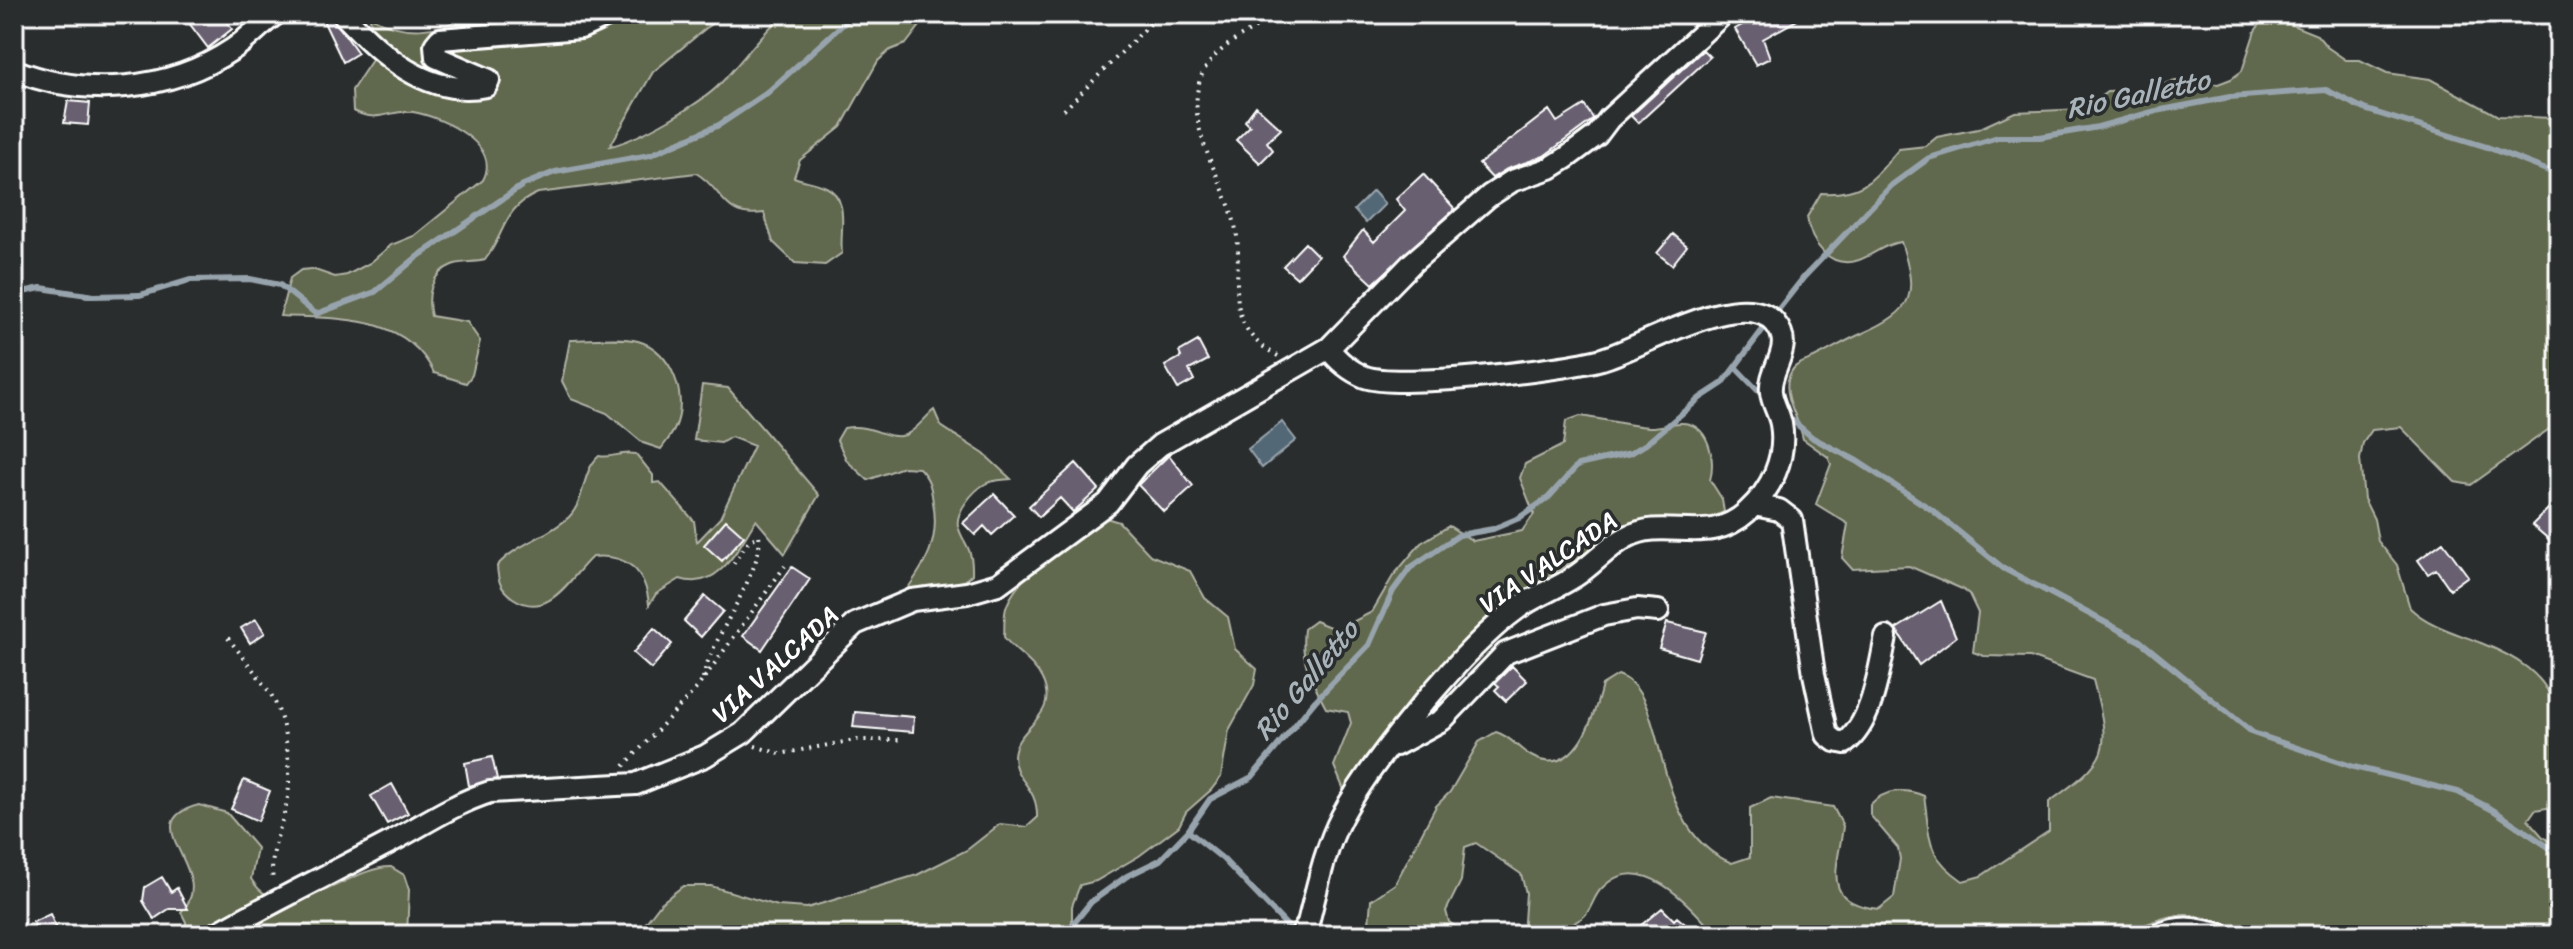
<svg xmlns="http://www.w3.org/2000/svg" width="2573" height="949" viewBox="0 0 2573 949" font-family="Sriracha,sans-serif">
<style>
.green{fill:#61674d;stroke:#b0b3a6;stroke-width:2}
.water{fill:#536776;stroke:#98a4ad;stroke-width:2}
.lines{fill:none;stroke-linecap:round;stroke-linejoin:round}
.stream{stroke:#98a4ad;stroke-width:6}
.building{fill:#685f70;stroke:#fff;stroke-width:2}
.minor-casing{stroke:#fff;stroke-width:26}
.path{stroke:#fff;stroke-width:4;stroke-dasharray:2 6;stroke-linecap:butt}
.minor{stroke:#2a2d2e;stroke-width:20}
.labels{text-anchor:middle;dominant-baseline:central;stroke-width:7;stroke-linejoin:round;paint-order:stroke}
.street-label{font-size:26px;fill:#fff;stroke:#2a2d2e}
.water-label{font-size:28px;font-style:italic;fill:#a9b3ba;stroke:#2a2d2e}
</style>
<rect width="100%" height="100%" fill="#2a2d2e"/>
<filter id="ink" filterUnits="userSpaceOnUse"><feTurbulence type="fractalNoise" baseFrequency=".0125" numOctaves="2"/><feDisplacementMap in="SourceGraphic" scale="16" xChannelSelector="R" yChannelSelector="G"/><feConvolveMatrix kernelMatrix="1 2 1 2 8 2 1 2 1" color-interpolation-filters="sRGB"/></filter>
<g filter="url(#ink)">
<!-- green -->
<path class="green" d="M 470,14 L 518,17 L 621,14 L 626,17 L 723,14 L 653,72 L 610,146 C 636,141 702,103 720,84 C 742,61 759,36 784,14 L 929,14 L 906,44 L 890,50 L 878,61 L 841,127 L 800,160 L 794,177 C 804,181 816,182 826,187 C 851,199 839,232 842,253 L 825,265 L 795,263 L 773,242 L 764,213 C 721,219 725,190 696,173 L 538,193 C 502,208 506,233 485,260 C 474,263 462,261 452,265 C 431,273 426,296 431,316 L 467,322 L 480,341 L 472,375 L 466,383 L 434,373 C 405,313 337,319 280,316 L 290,278 L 301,270 L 312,269 L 335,277 L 347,275 L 370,263 L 391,245 L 414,236 L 483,180 C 502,145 443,117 413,112 C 389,109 381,124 353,111 L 352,90 L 374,57 L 370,17 C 402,35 438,33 470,14 Z
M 2277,19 L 2317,35 L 2327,47 L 2346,60 L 2360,60 L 2387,73 L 2430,79 L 2498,116 L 2556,118 L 2559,122 L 2559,422 L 2471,485 L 2455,482 L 2401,427 L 2372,430 L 2363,443 L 2360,459 L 2364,499 L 2374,519 L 2378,541 L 2397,565 L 2410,608 C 2429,626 2456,633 2481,643 C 2573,679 2559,721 2559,806 L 2535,810 L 2528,820 L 2542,836 L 2559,847 L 2559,935 C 2463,935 2365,940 2269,935 C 2218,932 2203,899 2145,925 L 2142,935 L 1716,935 C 1690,905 1641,848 1602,888 C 1593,896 1592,911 1582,918 C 1566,929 1542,935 1523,935 L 1526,893 L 1521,874 L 1476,843 L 1465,847 L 1461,881 L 1446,911 L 1449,922 L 1467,935 L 1368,935 L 1371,900 L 1395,884 L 1436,806 L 1450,792 L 1479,742 L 1496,732 C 1511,736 1519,750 1533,757 C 1576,779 1595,714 1602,685 L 1618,675 C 1672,692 1646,830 1732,863 L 1750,857 L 1750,808 L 1771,798 L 1833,807 L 1843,826 C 1839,865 1818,903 1879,909 L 1894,897 L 1900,859 L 1898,848 L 1870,815 L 1870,805 C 1884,789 1905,788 1924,796 C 1931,839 1924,854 1963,881 L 1981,876 L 2049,831 L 2049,802 C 2110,758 2112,753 2093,680 L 2030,657 L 1984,656 L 1973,652 L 1978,613 L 1969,594 L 1962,589 L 1909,566 L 1852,569 L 1842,558 L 1848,524 L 1816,504 L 1831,464 L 1828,457 L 1803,439 C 1800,421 1784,399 1788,380 C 1792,364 1801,363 1814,358 C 1831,350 1846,340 1863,333 C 1915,310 1918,295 1901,242 C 1884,244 1875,254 1859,260 C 1830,270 1810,243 1807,217 L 1821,193 C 1865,195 1872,180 1899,149 L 1926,146 L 1937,137 L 1978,129 L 2015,112 L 2083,109 L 2107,92 L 2135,91 L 2176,81 L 2218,84 L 2231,79 L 2242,71 L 2255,31 L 2263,20 Z
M 570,340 C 591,340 618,336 638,341 C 672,350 689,397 675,428 C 672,435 666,442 661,449 L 643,443 L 607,413 L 571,399 L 562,381 Z
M 702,385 L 728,388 L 819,495 L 785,554 L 756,520 C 738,548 719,592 680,579 L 656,594 L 649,605 C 646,571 627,553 592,557 C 570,577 549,622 513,598 C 500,589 498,581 497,566 C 517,543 548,537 569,517 C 586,500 581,472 599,456 C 613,459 619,451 636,454 L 653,475 L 653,483 L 660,482 L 694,521 L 697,542 L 720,518 L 754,446 L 731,437 L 721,443 L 694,440 Z
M 934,410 L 941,426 L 984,454 L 1011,479 C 1003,480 992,480 985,484 C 974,490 955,512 958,526 C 963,545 973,545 972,574 C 956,592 927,587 905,592 C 927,562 940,540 933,502 C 931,487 930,479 919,468 L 903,467 L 868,480 L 847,461 L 837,440 L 844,428 C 873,423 887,441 905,435 C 915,432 925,417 934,410 Z
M 1580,416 C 1603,419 1626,425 1649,427 C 1659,428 1670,423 1680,423 C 1709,422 1716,459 1710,480 L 1722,499 L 1724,512 C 1692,528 1663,514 1629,526 L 1493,611 L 1450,655 L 1346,795 L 1334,766 L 1351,723 L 1348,712 L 1326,708 C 1311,680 1300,661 1304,629 L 1315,621 L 1337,630 L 1372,612 L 1393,576 L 1421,543 L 1449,526 L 1473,541 L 1522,531 L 1534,514 L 1520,478 L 1525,464 L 1563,445 L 1566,421 Z
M 1106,518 L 1119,522 L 1150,555 L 1190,571 L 1205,598 L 1228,617 L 1235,649 L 1257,669 L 1254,685 L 1229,730 L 1221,777 L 1211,790 L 1186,812 L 1179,826 L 1139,856 L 1096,881 L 1080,885 L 1072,906 L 1072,922 L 1085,935 L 627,935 L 644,925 L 661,903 L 683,886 L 711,886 L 778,906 L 807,908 L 917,875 L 967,850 L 1000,824 L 1027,827 L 1037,818 C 1038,785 1014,782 1014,756 C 1015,726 1061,718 1042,679 C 1034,662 1015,652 1004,637 C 1005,627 1003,614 1007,605 C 1019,575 1075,529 1106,518 Z
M 199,805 L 227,813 L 257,848 L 251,879 C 286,934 348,866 391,867 L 404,875 L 409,890 L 407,935 L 184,935 L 186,922 L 181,912 C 222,873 129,822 199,805 Z"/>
<!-- water -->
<path class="water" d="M 1373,191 L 1385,204 L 1366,223 L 1354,210 Z
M 1282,422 L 1296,440 L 1262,468 L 1248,449 Z"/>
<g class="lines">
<!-- stream -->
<path class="stream" d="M 14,294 L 41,288 L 94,296 L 140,295 L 190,280 L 250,279 L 280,285 L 316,314 L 375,292 L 417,257 L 523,185 L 555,172 L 650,155 L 719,125 L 767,93 L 854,14
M 1778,310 L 1804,277 L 1892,185 L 1929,158 L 1998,137 L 2040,137 L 2098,127 L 2156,111 L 2230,97 L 2326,90 L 2364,109 L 2487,147 L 2559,175
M 1737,369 L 1766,399
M 1786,415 L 1813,438 L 1857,461 L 1932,510 L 2003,568 L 2140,641 L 2253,733 L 2354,767 L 2458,792 L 2493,810 L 2559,854
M 1188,831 L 1223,859 L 1293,932
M 1064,935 L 1091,902 L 1127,876 L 1160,860 L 1188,831 L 1210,799 L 1252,777 L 1315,701 L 1369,645 L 1393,591 L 1410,568 L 1459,535 L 1493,529 L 1519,518 L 1548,498 L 1578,465 L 1631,453 L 1646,444 L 1700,398 L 1723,383 L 1767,324"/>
</g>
<!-- building -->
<path class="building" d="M 201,14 L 221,14 L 232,29 L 208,48 L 189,23 Z
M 320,14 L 330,14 L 358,53 L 343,62 Z
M 1782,14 L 1794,14 L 1797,20 L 1763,39 L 1770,58 L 1756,65 L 1735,29 L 1758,16 L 1762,23 Z
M 1703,50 L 1710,57 L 1638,123 L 1631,116 Z
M 68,101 L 90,103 L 88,125 L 64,123 Z
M 1584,105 L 1593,118 L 1591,121 L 1544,156 L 1507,169 L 1492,178 L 1479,164 L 1549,110 L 1557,122 Z
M 1256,106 L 1281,129 L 1267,142 L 1273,150 L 1260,163 L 1236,140 L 1250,126 L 1245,121 Z
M 1423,174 L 1455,209 L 1373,284 L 1343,256 L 1363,230 L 1374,242 L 1405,211 L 1396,199 Z
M 1673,234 L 1687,246 L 1672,265 L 1657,253 Z
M 1305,243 L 1318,256 L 1297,278 L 1283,266 Z
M 1198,341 L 1208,360 L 1189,370 L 1194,380 L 1178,389 L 1165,366 L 1181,357 L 1179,352 Z
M 1169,455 L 1193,486 L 1164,512 L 1138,485 Z
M 1076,463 L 1099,489 L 1073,512 L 1060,498 L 1039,517 L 1029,506 Z
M 994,494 L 1014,515 L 992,535 L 984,526 L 975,535 L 963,523 Z
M 2559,498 L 2559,548 L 2532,525 Z
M 726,520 L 744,536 L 722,561 L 704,545 Z
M 2443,542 L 2468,576 L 2450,589 L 2436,569 L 2428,574 L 2418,560 Z
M 792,567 L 810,579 L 762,650 L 743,636 Z
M 705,596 L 723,611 L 701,637 L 684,621 Z
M 1941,601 L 1956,637 L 1919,665 L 1896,629 Z
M 256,619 L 265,633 L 250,643 L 241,628 Z
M 1667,623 L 1706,632 L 1697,659 L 1659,648 Z
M 654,628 L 672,644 L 651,669 L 633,653 Z
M 1512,666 L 1527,681 L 1506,701 L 1495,690 L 1499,686 L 1495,683 Z
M 855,712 L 914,717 L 913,732 L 853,727 Z
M 492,757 L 497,779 L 469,786 L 465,763 Z
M 244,780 L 270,791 L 258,821 L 231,809 Z
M 392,784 L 408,813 L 387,824 L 371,796 Z
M 162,877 L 171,892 L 177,888 L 188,909 L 169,909 L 154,919 L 143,901 L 145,887 Z
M 1662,908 L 1674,920 L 1677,917 L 1698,935 L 1629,935 Z
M 50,914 L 59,935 L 39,935 L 33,922 Z"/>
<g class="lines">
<defs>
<path id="minor" d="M 343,14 C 380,54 427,98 486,86 L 489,80 L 436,57 L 435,45 L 440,39 L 581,28 L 612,14
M 14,70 C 84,98 169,92 233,49 C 248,39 261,24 276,14
M 1754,505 L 1779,510 L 1792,520 L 1814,674 L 1827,735 L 1835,741 L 1845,743 C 1873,722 1879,669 1886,637
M 1396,745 L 1442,720 L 1506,653 L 1604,615 L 1637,609 L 1658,611
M 214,935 C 270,903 328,875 385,845 C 420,827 452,804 490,792 L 636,784 L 705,756 L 743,733 L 855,624 L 912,600 L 967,593 L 998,584 L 1108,503 L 1137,465 L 1160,445 L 1329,348
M 1301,935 L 1308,923 C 1317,888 1325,848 1342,816 C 1372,760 1465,646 1517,609 C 1534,596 1556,589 1574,577 C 1593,565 1607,547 1627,537 C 1666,516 1707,548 1747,512 C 1771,490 1787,458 1781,424 C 1779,413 1772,403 1771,392 C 1768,368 1796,348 1775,323 C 1743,284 1640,349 1602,359 C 1564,370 1398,389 1365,377 C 1352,372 1336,360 1329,348 L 1413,262 L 1489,196 L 1512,181 L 1550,168 L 1566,158 L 1597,135 L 1609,119 L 1723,14
M 2158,935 C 2181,925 2196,928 2221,935"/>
</defs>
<!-- minor casing -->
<use href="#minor" class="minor-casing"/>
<!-- path -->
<path class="path" d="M 1064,110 L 1160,14
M 1278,356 C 1262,347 1251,339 1243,322 C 1231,293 1242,261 1236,230 C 1227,181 1186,136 1199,83 C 1208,48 1254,29 1282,14
M 228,638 C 242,656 257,674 270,693 C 286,717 293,774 287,802 C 281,829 269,852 273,881
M 703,678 C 710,639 765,570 759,535 L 748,542 L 732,566
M 755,746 L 780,754 L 855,740 L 902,740
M 624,766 L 697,688 L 785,566"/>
<!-- minor -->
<use href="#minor" class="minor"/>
</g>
</g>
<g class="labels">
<!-- street labels -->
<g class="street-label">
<text transform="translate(1548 562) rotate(-34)">VIA VALCADA</text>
<text transform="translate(775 664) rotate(-42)">VIA VALCADA</text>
</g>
<!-- water labels -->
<g class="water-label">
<text transform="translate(2138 94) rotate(-12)">Rio Galletto</text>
<text transform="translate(1306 680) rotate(-50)">Rio Galletto</text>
</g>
</g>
<!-- margin -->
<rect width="2573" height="949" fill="none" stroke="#2a2d2e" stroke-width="48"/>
<rect x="24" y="24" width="2525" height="901" fill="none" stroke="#fff" stroke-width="3" filter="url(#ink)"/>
</svg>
